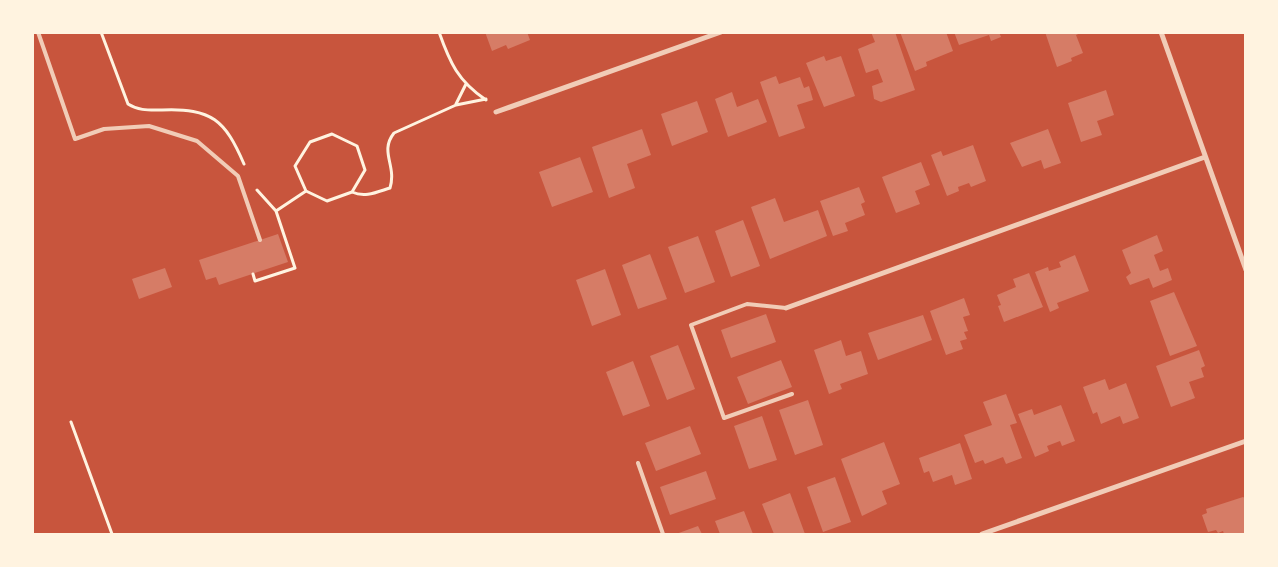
<svg xmlns="http://www.w3.org/2000/svg" width="1278" height="567" viewBox="0 0 1278 567" font-family="'Sofia Sans Condensed',sans-serif">
<style>
.building{fill:#d67c66}
.lines{fill:none;stroke-linecap:round;stroke-linejoin:round}
.path{stroke:#fff3e0;stroke-width:3}
.service{stroke:#f1ccb7;stroke-width:4}
.minor{stroke:#f1ccb7;stroke-width:5}
</style>
<rect width="100%" height="100%" fill="#c8553d"/>
<!-- building -->
<path class="building" d="M 485,32 L 527,32 L 530,40 L 508,49 L 506,45 L 492,51 Z
M 871,32 L 895,32 L 915,90 L 881,102 L 874,99 L 872,86 L 883,82 L 878,69 L 866,73 L 858,49 L 875,42 Z
M 900,32 L 946,32 L 953,51 L 926,62 L 927,66 L 915,71 Z
M 954,32 L 999,32 L 1001,37 L 991,41 L 989,35 L 959,45 Z
M 1045,32 L 1083,32 L 1076,35 L 1083,53 L 1071,58 L 1072,61 L 1057,67 Z
M 824,56 L 826,61 L 841,56 L 855,96 L 824,107 L 806,63 Z
M 776,76 L 779,84 L 800,77 L 804,88 L 809,86 L 813,100 L 797,105 L 805,128 L 779,137 L 760,82 Z
M 1106,90 L 1114,115 L 1097,121 L 1102,135 L 1081,142 L 1068,103 Z
M 732,92 L 737,107 L 758,99 L 767,122 L 728,137 L 715,99 Z
M 697,101 L 708,132 L 672,146 L 661,114 Z
M 642,129 L 651,155 L 627,164 L 635,188 L 609,198 L 592,147 Z
M 1048,129 L 1061,163 L 1044,169 L 1041,160 L 1022,167 L 1010,143 Z
M 973,145 L 986,181 L 971,187 L 969,183 L 958,187 L 959,191 L 947,196 L 931,155 L 941,151 L 943,156 Z
M 580,157 L 593,192 L 552,207 L 539,172 Z
M 921,162 L 930,185 L 915,191 L 920,204 L 896,213 L 882,177 Z
M 859,187 L 865,202 L 861,204 L 865,215 L 845,223 L 848,231 L 833,236 L 820,201 Z
M 775,198 L 784,222 L 818,210 L 827,236 L 770,259 L 751,207 Z
M 743,220 L 760,266 L 731,277 L 715,231 Z
M 278,234 L 288,262 L 219,285 L 216,277 L 206,280 L 199,260 Z
M 1157,235 L 1163,251 L 1154,255 L 1160,271 L 1168,268 L 1172,280 L 1153,288 L 1149,278 L 1130,285 L 1126,277 L 1131,273 L 1122,250 Z
M 698,236 L 715,282 L 685,293 L 668,247 Z
M 650,254 L 667,299 L 638,309 L 622,265 Z
M 1075,255 L 1089,291 L 1057,303 L 1059,308 L 1050,312 L 1035,272 L 1048,267 L 1049,271 L 1061,267 L 1059,262 Z
M 165,268 L 172,287 L 139,299 L 132,279 Z
M 605,269 L 621,315 L 592,326 L 576,280 Z
M 1029,273 L 1043,307 L 1004,322 L 998,306 L 1001,305 L 997,295 L 1016,287 L 1013,279 Z
M 1174,292 L 1197,346 L 1170,356 L 1150,301 Z
M 964,298 L 970,315 L 963,317 L 968,331 L 964,332 L 967,339 L 960,341 L 963,349 L 946,355 L 930,311 Z
M 766,314 L 776,342 L 731,358 L 721,330 Z
M 923,315 L 932,340 L 878,360 L 868,333 Z
M 841,340 L 846,356 L 861,351 L 868,374 L 840,384 L 842,389 L 829,394 L 814,350 Z
M 678,345 L 695,389 L 667,400 L 650,356 Z
M 1199,350 L 1205,366 L 1201,368 L 1204,377 L 1189,382 L 1195,398 L 1171,407 L 1156,366 Z
M 781,360 L 792,387 L 748,404 L 737,377 Z
M 633,361 L 650,406 L 623,416 L 606,372 Z
M 1105,379 L 1109,390 L 1126,383 L 1139,418 L 1123,424 L 1120,416 L 1101,424 L 1097,412 L 1093,414 L 1083,387 Z
M 1006,394 L 1017,423 L 1010,425 L 1022,458 L 1006,464 L 1003,457 L 985,464 L 983,460 L 975,463 L 964,435 L 992,425 L 983,402 Z
M 808,400 L 823,445 L 795,455 L 779,410 Z
M 1061,405 L 1075,441 L 1062,446 L 1060,441 L 1047,446 L 1049,451 L 1035,457 L 1018,414 L 1032,409 L 1034,415 Z
M 762,416 L 777,460 L 749,469 L 734,426 Z
M 690,426 L 701,454 L 656,471 L 645,443 Z
M 884,442 L 900,484 L 882,491 L 887,504 L 862,516 L 841,459 Z
M 960,443 L 972,479 L 955,485 L 952,475 L 933,482 L 929,471 L 924,473 L 919,458 Z
M 706,471 L 716,499 L 670,515 L 660,487 Z
M 835,477 L 851,522 L 823,532 L 807,487 Z
M 790,493 L 805,534 L 774,534 L 762,504 Z
M 1243,497 L 1246,499 L 1246,534 L 1224,534 L 1223,531 L 1218,533 L 1216,530 L 1208,532 L 1202,515 L 1207,513 L 1206,509 Z
M 744,511 L 753,534 L 720,534 L 715,521 Z
M 698,526 L 702,534 L 676,534 Z"/>
<g class="lines">
<!-- path -->
<path class="path" d="M 101,32 L 128,104 C 139,111 149,110 162,110 C 212,108 225,120 244,164
M 439,32 C 450,63 458,81 486,100
M 456,104 L 466,84
M 352,192 L 365,170 L 357,146 L 332,134 L 310,142 L 295,166 L 306,191 L 327,201 L 352,192 C 365,198 377,192 390,188 C 397,165 379,152 394,133 L 456,105 L 486,99
M 276,211 L 306,191
M 253,274 L 255,281 L 295,268 L 276,211 L 257,190
M 71,422 L 112,534"/>
<!-- service -->
<path class="service" d="M 38,32 L 75,139 L 104,129 L 149,126 L 197,141 L 238,176 L 260,240
M 786,308 L 747,304 L 691,325 L 724,418 L 792,394
M 638,463 L 663,534"/>
<!-- minor -->
<path class="minor" d="M 1161,32 L 1246,270
M 496,112 L 721,32
M 786,308 L 1205,157
M 982,534 L 1246,441"/>
</g>
<!-- border -->
<rect width="1278" height="567" fill="none" stroke="#fff3e0" stroke-width="68"/>
</svg>
